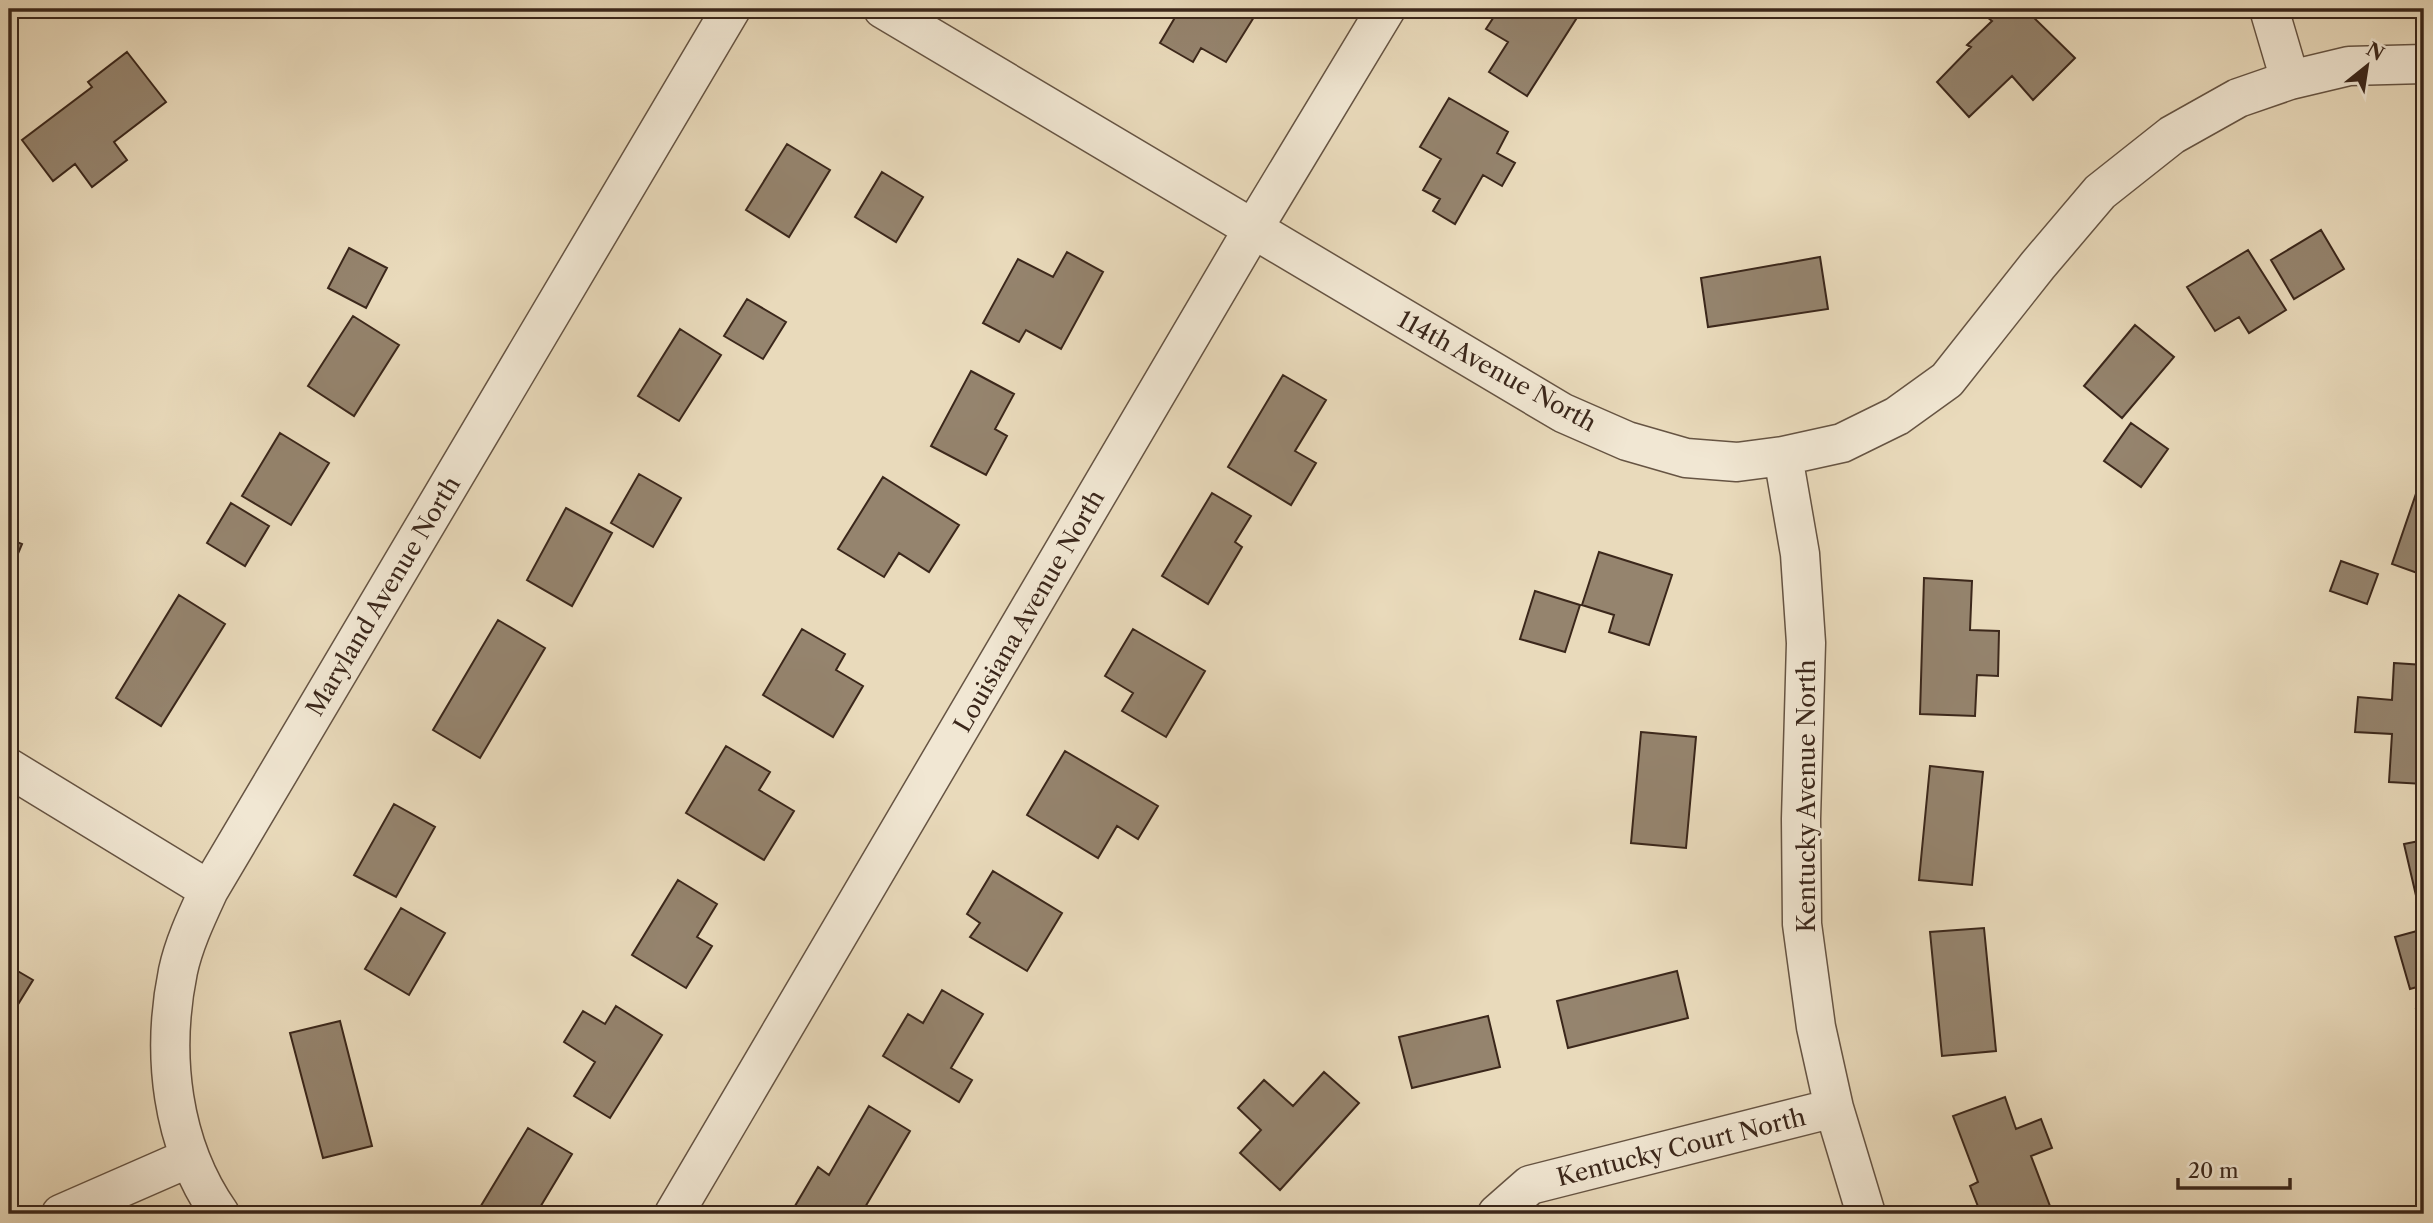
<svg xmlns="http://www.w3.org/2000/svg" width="2433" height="1223" viewBox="0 0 2433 1223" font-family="'Libre Caslon Text',serif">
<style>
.building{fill:#95846e;stroke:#3b271b;stroke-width:2}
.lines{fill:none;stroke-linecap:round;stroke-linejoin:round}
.minor-casing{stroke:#665443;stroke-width:41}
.minor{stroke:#f1e7d3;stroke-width:38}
.labels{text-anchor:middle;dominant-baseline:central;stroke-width:7;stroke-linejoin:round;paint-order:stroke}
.street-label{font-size:24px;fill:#3b271b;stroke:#f1e7d3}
</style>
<rect width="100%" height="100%" fill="#e9dabb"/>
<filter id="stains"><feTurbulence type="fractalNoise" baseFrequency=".00286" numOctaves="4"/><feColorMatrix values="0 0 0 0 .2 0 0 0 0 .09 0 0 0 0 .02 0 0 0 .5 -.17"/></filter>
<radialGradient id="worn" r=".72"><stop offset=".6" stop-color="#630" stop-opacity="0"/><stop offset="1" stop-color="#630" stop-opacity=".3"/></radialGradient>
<!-- building -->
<path class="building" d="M 1180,9 L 1259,9 L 1226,62 L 1201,48 L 1193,62 L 1160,43 Z
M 1499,9 L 1566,9 L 1578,16 L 1527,96 L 1489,72 L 1508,42 L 1486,29 Z
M 1987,9 L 2025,9 L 2075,58 L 2033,100 L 2012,76 L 1969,117 L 1937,82 L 1971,47 L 1967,45 L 1992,21 L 1982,13 Z
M 127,52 L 166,102 L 114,142 L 127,160 L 92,187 L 75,164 L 53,181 L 22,140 L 92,87 L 88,82 Z
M 1449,98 L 1508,132 L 1497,153 L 1515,163 L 1502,186 L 1483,175 L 1455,224 L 1433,211 L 1440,199 L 1423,190 L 1441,159 L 1420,147 Z
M 787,144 L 830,170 L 789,237 L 746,210 Z
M 882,172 L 923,197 L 896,242 L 855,217 Z
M 2321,230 L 2344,269 L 2294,299 L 2271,260 Z
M 349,248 L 387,268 L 366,308 L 328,288 Z
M 2248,250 L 2286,310 L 2249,333 L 2239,317 L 2215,331 L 2187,287 Z
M 1067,252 L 1103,272 L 1061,349 L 1026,330 L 1019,342 L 983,323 L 1018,259 L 1053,277 Z
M 1820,257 L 1828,309 L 1708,327 L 1701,278 Z
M 747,299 L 786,322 L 763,359 L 724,336 Z
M 353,316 L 399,345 L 354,416 L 308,386 Z
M 2135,325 L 2174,357 L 2122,418 L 2084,386 Z
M 680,329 L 721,355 L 679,421 L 638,396 Z
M 971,371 L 1014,394 L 995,429 L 1007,436 L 986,475 L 931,446 Z
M 1283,375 L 1326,400 L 1295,451 L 1316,463 L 1291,505 L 1228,467 Z
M 2131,423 L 2168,449 L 2141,487 L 2104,461 Z
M 280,433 L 329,463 L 291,525 L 242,496 Z
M 639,474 L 681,498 L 653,547 L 611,523 Z
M 883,477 L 959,525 L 929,572 L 899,553 L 884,577 L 838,549 Z
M 2420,482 L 2424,484 L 2423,575 L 2392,564 Z
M 1212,493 L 1251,516 L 1235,542 L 1242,547 L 1208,604 L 1162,576 Z
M 231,503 L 269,526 L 245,566 L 207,543 Z
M 566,508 L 612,533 L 572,606 L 527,580 Z
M 9,539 L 22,544 L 9,575 Z
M 1599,552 L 1672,575 L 1649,645 L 1609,632 L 1614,615 L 1582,605 Z
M 2341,561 L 2378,574 L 2367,604 L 2330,591 Z
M 1924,578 L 1972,581 L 1970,630 L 1999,631 L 1998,676 L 1977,675 L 1975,716 L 1920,714 Z
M 1535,591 L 1580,605 L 1565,652 L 1520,639 Z
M 179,595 L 225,624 L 161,726 L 116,698 Z
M 498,620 L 545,648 L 480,758 L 433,730 Z
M 802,629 L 845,654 L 836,670 L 863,686 L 833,737 L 763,695 Z
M 1133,629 L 1205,671 L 1166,737 L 1122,711 L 1133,693 L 1105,676 Z
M 2394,663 L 2424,665 L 2424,784 L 2389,782 L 2392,734 L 2355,732 L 2358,697 L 2392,700 Z
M 1641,732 L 1696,737 L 1686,848 L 1631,843 Z
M 726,746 L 770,772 L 759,790 L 794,811 L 764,860 L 686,813 Z
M 1065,751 L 1158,806 L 1138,839 L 1117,826 L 1098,858 L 1027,815 Z
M 1930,766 L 1983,772 L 1972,885 L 1919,880 Z
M 394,804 L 435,827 L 396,897 L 354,875 Z
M 2424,840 L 2424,917 L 2421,917 L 2404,844 Z
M 993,871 L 1062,913 L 1027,971 L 970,937 L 980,923 L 967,914 Z
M 678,880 L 717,904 L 697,937 L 712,946 L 686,988 L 632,955 Z
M 401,908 L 445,933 L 409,995 L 365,969 Z
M 1984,928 L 1996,1051 L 1942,1056 L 1930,932 Z
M 2424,929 L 2424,985 L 2410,989 L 2395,937 Z
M 9,966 L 33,980 L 9,1019 Z
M 1677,971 L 1688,1018 L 1568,1048 L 1557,1001 Z
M 942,990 L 983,1014 L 951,1068 L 972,1080 L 959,1102 L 883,1056 L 908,1014 L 923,1023 Z
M 616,1006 L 662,1035 L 610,1118 L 574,1096 L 595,1062 L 564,1042 L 583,1011 L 605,1024 Z
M 2424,1007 L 2424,1037 L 2416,1009 Z
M 1488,1016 L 1500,1067 L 1412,1088 L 1399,1037 Z
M 340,1021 L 372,1146 L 323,1158 L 290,1033 Z
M 1324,1072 L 1359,1103 L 1280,1190 L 1240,1153 L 1261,1130 L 1238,1108 L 1264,1080 L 1293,1106 Z
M 2005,1097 L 2016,1129 L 2041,1119 L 2052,1148 L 2031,1156 L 2053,1214 L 1981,1214 L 1970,1186 L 1978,1182 L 1953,1116 Z
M 869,1106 L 910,1131 L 861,1214 L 809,1214 L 795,1206 L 818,1167 L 829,1175 Z
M 528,1128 L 572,1154 L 536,1214 L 476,1214 Z"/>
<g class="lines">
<defs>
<path id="minor" d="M 883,9 L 1563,413 L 1627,441 L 1686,458 L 1737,462 L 1783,456 L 1842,443 L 1897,416 L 1947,380 L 2038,265 L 2100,192 L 2172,135 L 2238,98 L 2290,80 L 2349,66 L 2424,64
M 2269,9 L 2290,80
M 1783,456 L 1800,554 L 1806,643 L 1801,819 L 1802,924 L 1816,1027 L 1834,1108 L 1866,1214
M 9,768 L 209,890
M 61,1214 L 189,1158
M 220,1214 C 171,1144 161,1054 178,971 C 184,943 197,916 209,890 L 731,9
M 674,1214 L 1253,229 L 1386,9
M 1497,1214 L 1530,1185 L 1834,1108"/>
</defs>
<!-- minor casing -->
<use href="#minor" class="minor-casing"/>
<!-- minor -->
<use href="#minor" class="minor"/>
</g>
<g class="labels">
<!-- street labels -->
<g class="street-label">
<text transform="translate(1497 371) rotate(29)">114th Avenue North</text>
<text transform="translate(383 596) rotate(-59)">Maryland Avenue North</text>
<text transform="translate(1029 611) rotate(-60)">Louisiana Avenue North</text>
<text transform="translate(1806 796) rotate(-90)">Kentucky Avenue North</text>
<text transform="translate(1681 1147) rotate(-14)">Kentucky Court North</text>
</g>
</g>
<!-- margin -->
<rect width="2433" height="1223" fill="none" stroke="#e9dabb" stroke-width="35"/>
<rect x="10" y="10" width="2412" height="1202" fill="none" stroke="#3b271b" stroke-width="3.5"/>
<rect x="18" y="18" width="2398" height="1188" fill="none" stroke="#3b271b" stroke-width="2"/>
<!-- north arrow -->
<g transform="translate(2367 66) rotate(30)" stroke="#f1e7d3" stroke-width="5" paint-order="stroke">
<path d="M0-5L12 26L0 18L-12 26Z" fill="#3b271b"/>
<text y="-10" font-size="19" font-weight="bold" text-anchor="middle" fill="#3b271b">N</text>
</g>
<!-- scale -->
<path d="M2178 1178v10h112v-10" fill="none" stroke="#3b271b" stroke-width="3.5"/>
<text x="2188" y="1178" font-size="21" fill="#3b271b" stroke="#f1e7d3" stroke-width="5" paint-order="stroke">20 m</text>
<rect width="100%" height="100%" filter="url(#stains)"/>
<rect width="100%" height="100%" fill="url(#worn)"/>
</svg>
